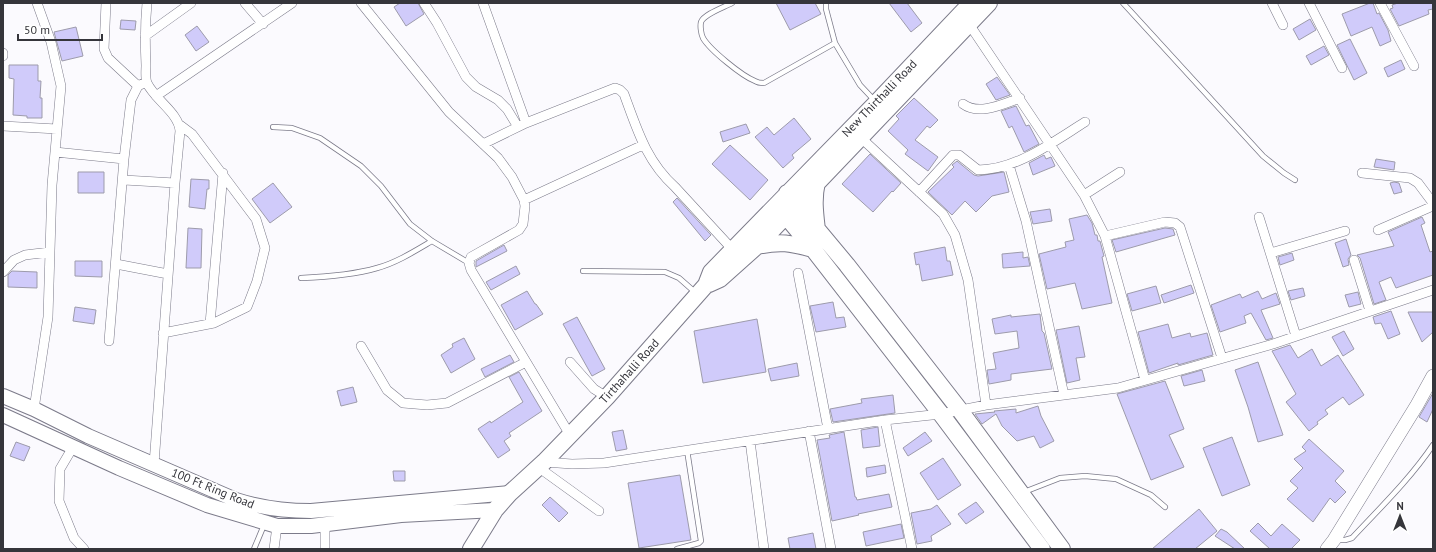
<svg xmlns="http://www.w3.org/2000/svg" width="1436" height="552" viewBox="0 0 1436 552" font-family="'PT Sans',sans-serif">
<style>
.building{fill:#d0cbfa;stroke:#9d9bab}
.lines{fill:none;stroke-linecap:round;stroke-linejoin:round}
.lane-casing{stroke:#7c7b8a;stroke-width:6}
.street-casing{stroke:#7c7b8a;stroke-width:10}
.secondary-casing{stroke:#7c7b8a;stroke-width:14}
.primary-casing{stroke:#7c7b8a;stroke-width:16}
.highway-casing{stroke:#7c7b8a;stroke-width:18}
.lane{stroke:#fff;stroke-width:4.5}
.street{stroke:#fff;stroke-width:9}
.secondary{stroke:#fff;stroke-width:13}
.primary{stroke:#fff;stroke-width:14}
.highway{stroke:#fff;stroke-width:16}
.labels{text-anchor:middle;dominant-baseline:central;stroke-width:3.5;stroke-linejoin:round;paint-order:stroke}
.street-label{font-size:12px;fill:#35353b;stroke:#fff}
</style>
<rect width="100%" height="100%" fill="#fbfafe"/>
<!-- building -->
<path class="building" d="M 400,3 L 418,3 L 424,14 L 406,26 L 394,7 Z
M 776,3 L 815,3 L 821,14 L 790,30 Z
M 889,3 L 907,3 L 922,23 L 911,32 Z
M 1370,3 L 1373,3 L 1377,14 L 1379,13 L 1388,30 L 1391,41 L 1380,46 L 1372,27 L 1351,36 L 1342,14 Z
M 1398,3 L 1433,3 L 1433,9 L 1428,10 L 1429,14 L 1399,26 L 1390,9 L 1393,8 L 1392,5 Z
M 1310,19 L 1316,30 L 1299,40 L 1293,29 Z
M 121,20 L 136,21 L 135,30 L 120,29 Z
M 197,26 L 209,42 L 196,51 L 185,35 Z
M 76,27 L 83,56 L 62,61 L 54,32 Z
M 1350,39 L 1367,73 L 1354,80 L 1337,45 Z
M 1324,46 L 1329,55 L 1311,65 L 1306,56 Z
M 1401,60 L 1405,69 L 1388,77 L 1384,68 Z
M 9,65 L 38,65 L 38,81 L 41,81 L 40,98 L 42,98 L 42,118 L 27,118 L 27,116 L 13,115 L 14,79 L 9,78 Z
M 997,77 L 1010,95 L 996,100 L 986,84 Z
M 914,98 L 938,120 L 930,128 L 927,126 L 915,140 L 938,157 L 928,171 L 905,154 L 908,150 L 888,131 L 899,119 L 896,116 Z
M 1016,106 L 1026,126 L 1029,125 L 1039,144 L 1024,152 L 1012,126 L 1009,128 L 1001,111 Z
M 794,118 L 811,139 L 792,155 L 794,158 L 783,168 L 755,137 L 767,127 L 774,135 Z
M 746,124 L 750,133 L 723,142 L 720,132 Z
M 730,145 L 768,180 L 750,200 L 712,164 Z
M 870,154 L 901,183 L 893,192 L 892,191 L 873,212 L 842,184 Z
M 1044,155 L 1046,159 L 1051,157 L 1055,166 L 1033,175 L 1029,163 Z
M 1376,159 L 1395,162 L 1394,170 L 1374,167 Z
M 957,161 L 974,175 L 978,176 L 1004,172 L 1009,192 L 992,196 L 976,212 L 965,201 L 952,215 L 928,192 L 954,167 L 952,165 Z
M 78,172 L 104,172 L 104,193 L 78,193 Z
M 191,179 L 209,180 L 209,189 L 207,189 L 205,209 L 189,207 Z
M 1394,182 L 1399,183 L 1402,192 L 1394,194 L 1390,183 Z
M 273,183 L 292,207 L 270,223 L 252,199 Z
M 677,198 L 711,235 L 705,241 L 673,202 Z
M 1050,209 L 1052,221 L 1033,224 L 1030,212 Z
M 1087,215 L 1092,223 L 1095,235 L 1097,235 L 1098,241 L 1100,241 L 1104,256 L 1102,257 L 1112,303 L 1082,309 L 1075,283 L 1047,289 L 1039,254 L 1066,247 L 1065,242 L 1074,240 L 1069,219 Z
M 1422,217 L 1425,223 L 1421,225 L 1430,252 L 1433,251 L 1433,275 L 1396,288 L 1391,277 L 1379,282 L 1386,300 L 1374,304 L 1360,258 L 1357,255 L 1394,246 L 1388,232 Z
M 188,228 L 202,229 L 201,268 L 186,268 Z
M 1165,228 L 1173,229 L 1175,235 L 1116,252 L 1112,240 Z
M 1346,239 L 1351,255 L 1348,259 L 1349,265 L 1343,267 L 1335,243 Z
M 504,245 L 507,251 L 476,267 L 476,261 Z
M 945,247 L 947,261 L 950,261 L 953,275 L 922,281 L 919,264 L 916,265 L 914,253 Z
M 1023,252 L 1023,258 L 1028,257 L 1030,266 L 1003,268 L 1002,254 Z
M 1292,253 L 1294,260 L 1280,265 L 1278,257 Z
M 75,261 L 102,261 L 102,277 L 75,276 Z
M 516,266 L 520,274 L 491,290 L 486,282 Z
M 12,271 L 37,272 L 37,288 L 8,287 L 8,275 Z
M 1191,285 L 1194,293 L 1164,303 L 1161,295 Z
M 1156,286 L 1161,303 L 1132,311 L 1127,294 Z
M 1303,288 L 1305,296 L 1291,300 L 1288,291 Z
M 527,291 L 535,304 L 536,304 L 543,314 L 515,330 L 501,305 Z
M 1258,291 L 1262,299 L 1276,293 L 1280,304 L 1261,310 L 1273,338 L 1266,340 L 1251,313 L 1244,316 L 1246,323 L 1220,332 L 1211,305 L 1240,294 L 1242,298 Z
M 1358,292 L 1361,304 L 1349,307 L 1345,295 Z
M 833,302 L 836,318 L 844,317 L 846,327 L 816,332 L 810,306 Z
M 75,307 L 96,310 L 94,324 L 73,321 Z
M 1391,311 L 1400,334 L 1388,339 L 1381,323 L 1375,324 L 1373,317 Z
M 1408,312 L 1433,312 L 1433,332 L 1422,342 Z
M 1040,314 L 1042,331 L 1044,333 L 1052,369 L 1011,374 L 1011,380 L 989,384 L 987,370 L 996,369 L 993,353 L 1019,348 L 1017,331 L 995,334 L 992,319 L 1011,315 L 1011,317 Z
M 577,317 L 605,369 L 592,376 L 563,324 Z
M 757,319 L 766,372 L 703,383 L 694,331 Z
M 1168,324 L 1172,338 L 1190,333 L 1191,337 L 1207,333 L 1213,355 L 1178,365 L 1178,363 L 1149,373 L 1138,332 Z
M 1079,326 L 1085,357 L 1076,358 L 1080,380 L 1067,383 L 1056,330 Z
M 1344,331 L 1354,349 L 1343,356 L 1332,337 Z
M 464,338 L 475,359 L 451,373 L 441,355 L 453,347 L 452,344 Z
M 1290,345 L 1298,358 L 1312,349 L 1321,366 L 1338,355 L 1364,395 L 1349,405 L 1343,397 L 1325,410 L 1328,414 L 1317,422 L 1318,424 L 1309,431 L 1286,402 L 1296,394 L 1272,351 Z
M 510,355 L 514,362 L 485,377 L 481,369 Z
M 1258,362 L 1283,435 L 1258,442 L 1248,407 L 1235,370 Z
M 797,363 L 799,376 L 771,381 L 768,369 Z
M 1202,370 L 1205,381 L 1184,386 L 1181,376 Z
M 519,372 L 542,411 L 509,433 L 511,436 L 504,441 L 510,450 L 498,458 L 478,429 L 490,421 L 491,423 L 523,402 L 509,377 Z
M 1165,381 L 1184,429 L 1169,435 L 1184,467 L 1151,480 L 1117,394 Z
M 353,387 L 357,402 L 341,406 L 337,391 Z
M 1433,393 L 1433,409 L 1427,422 L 1419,417 Z
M 893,395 L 895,413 L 833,422 L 830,409 L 862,403 L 861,399 Z
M 1038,406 L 1041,416 L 1054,441 L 1040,448 L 1034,436 L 1017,441 L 1002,426 L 996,414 L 982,424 L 975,414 L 995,412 L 994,411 L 1016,409 L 1016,413 Z
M 878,427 L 880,446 L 863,448 L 861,430 Z
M 623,430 L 627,449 L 616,451 L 612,432 Z
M 844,432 L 855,497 L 856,497 L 857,500 L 889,494 L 892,507 L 858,514 L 859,515 L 832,521 L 817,440 L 830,438 L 829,435 Z
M 925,432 L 932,441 L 908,456 L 903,448 Z
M 1232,437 L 1250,485 L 1222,496 L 1203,448 Z
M 1309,439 L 1344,471 L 1335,481 L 1346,492 L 1335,503 L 1330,498 L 1313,522 L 1287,499 L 1298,488 L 1290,481 L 1303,468 L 1294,459 L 1306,451 L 1302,447 Z
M 16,442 L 30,447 L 24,461 L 10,456 Z
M 943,458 L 961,485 L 938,500 L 920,473 Z
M 885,465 L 886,473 L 867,477 L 866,468 Z
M 393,471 L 405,471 L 405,481 L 394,481 Z
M 680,475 L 691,540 L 639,548 L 628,483 Z
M 550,497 L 568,513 L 559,522 L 542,505 Z
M 976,502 L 984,512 L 966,524 L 958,514 Z
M 937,505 L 951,524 L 931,536 L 932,541 L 917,544 L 911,513 L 931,509 Z
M 1199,509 L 1217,531 L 1195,549 L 1152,549 Z
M 1258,523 L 1271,536 L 1282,524 L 1300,540 L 1291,549 L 1270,549 L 1250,531 Z
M 901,524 L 904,538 L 866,546 L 863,532 Z
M 1221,529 L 1227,532 L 1245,549 L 1235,549 L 1215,536 Z
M 813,533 L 816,549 L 790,549 L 788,538 Z"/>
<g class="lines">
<defs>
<path id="lane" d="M 732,3 C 725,7 704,14 701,22 C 700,26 701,34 703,38 C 710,50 742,76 755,81 C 758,83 761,83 764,83 L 835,43 L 860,85 L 875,101
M 826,3 L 826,9 L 835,43
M 1123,3 L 1263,156 L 1284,173 L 1295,180
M 273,127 L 292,128 L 320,138 L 361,166 L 381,186 L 410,224 L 432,241 L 469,263
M 583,271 L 665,272 L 679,278 L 696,293
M 301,278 C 326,277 353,275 377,268 C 396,263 415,251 432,241
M 1024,492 L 1060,478 L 1085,476 L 1116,479 L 1151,495 L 1165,507
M 1336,540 L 1345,540 L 1352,538 C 1380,508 1410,479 1433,445
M 254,549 L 264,525
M 677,549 L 699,543 L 701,541 L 687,450"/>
<path id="street" d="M 106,3 L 104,49 L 108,58 L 138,86
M 147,3 C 145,24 145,44 146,65 C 146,71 145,78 147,83 C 155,100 179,113 180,131 L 175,183 L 154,464
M 245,3 L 263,24
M 361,3 L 449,112 L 498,158 L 512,177 L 524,200 L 525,206 L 523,224 L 519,230 L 471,257 L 469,263 L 471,270 L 570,435
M 424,3 L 437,23 L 466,77 L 476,87 L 498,100 L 507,109 L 518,127
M 483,3 L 526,123
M 1272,3 L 1283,25
M 1309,3 L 1342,68
M 1380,3 L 1414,66
M 969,24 L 1084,195 L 1105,236 L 1145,380
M 145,36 L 191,3
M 3,53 L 3,56
M 156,96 L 292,3
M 963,104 C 979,116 1003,104 1020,98
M 3,126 L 57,129
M 860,137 L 943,214 L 955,235 L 968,280 L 986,405
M 483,144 L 526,123 L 615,88 L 620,90 L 624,94 C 637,129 646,161 675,187 L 733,250
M 55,152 L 124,159
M 1009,165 L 1026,221 L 1064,395
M 1362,173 L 1410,178 L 1418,183 L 1433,203
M 124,180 L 175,183
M 919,192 L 953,155 L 959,155 L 978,170 C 1016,170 1053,142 1085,122
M 1084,195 L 1120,172
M 524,200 L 643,145
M 1259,217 L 1296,336
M 1378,230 L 1433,206
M 1105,236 L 1165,222 L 1175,223 L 1180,227 L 1222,358
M 1271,253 L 1345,231
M 1354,260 L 1370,311
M 116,264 L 168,274
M 3,272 L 14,260 L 25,255 L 50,252
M 798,273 L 828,429
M 210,324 L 223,173
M 163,333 L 214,323 L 247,307 L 257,281 L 265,248 L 256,219 L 192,134 L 180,125
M 109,341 L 124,159 L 131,100 L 138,86 L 146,82
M 361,346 L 387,390 L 403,403 L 427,405 L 447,403 L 526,362
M 570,362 L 594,389 L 607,397
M 34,409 L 48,317 L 52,185 L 61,86 L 51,42 L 37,3
M 885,420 L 912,549
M 809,431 L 831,549
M 750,441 L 764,549
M 73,447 L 60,469 L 59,501 L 74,538 L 84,549
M 544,462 L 572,464 L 604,463 L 885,420 L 941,414 L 986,405 L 1118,388 L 1273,344 L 1433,290
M 538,467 L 599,511
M 274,549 L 277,526
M 325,549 L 325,524"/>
<path id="secondary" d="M 1327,549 L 1334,540 L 1417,405 L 1433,376"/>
<path id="primary" d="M 3,396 L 34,409 L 88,436 L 236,500 C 261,508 285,511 311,511 L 510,493
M 3,415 L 119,468 L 207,505 L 277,526 L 311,526 L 401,515 L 495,510"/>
<path id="highway" d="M 787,193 L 847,265 L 959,409 L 1062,549
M 777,205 L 813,249 L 941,414 L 1042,549
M 817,230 C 815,213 813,199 817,182
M 757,246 C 781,241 790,243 813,249
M 709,284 L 720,279 L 757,246 L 989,3
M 471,549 L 495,510 L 510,493 L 544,462 L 607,397 L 706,285 L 711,272 L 876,103 L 971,3"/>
</defs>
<!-- lane casing -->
<use href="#lane" class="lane-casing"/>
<!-- street casing -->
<use href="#street" class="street-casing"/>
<!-- secondary casing -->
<use href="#secondary" class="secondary-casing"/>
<!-- primary casing -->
<use href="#primary" class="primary-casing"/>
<!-- highway casing -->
<use href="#highway" class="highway-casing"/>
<!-- lane -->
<use href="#lane" class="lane"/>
<!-- street -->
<use href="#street" class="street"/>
<!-- secondary -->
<use href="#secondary" class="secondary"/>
<!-- primary -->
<use href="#primary" class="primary"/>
<!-- highway -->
<use href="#highway" class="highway"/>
</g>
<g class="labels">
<!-- street labels -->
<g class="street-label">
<text transform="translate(879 98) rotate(-46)">New Thirthalli Road</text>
<text transform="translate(629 371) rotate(-48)">Tirthahalli Road</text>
<text transform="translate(213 488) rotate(22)">100 Ft Ring Road</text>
</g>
</g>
<!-- border -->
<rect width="1436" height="552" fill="none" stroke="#35353b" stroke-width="8"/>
<!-- north arrow -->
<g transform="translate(1400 516)" stroke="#ffffff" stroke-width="3" paint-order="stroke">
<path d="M0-3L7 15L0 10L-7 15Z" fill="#35353b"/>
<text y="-6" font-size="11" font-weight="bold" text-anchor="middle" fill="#35353b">N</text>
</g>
<!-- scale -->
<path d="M18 34v6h84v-6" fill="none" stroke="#35353b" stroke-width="2"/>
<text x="24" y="34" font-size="12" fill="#35353b" stroke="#ffffff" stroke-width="3" paint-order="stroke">50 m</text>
</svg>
